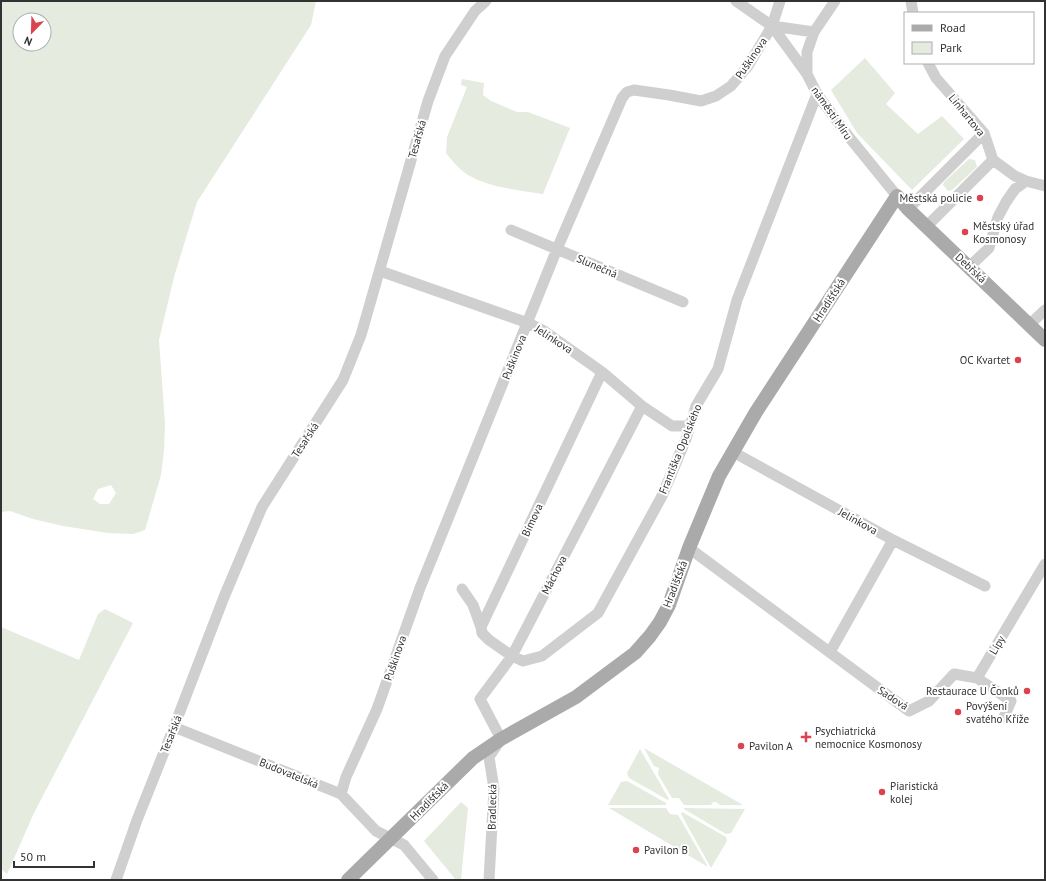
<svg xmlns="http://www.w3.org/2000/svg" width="1046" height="881" viewBox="0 0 1046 881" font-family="'PT Sans',sans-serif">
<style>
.green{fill:#e5ebdf;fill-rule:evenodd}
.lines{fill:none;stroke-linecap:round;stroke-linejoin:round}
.minor{stroke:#cfcfcf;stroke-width:11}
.major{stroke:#aaa;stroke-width:14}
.poi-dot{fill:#da4451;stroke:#fff;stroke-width:1.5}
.labels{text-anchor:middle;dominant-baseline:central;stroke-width:4;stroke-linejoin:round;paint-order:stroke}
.street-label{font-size:11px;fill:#323232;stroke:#fff}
.poi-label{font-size:11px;fill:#323232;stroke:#fff;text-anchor:start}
</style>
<rect width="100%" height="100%" fill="#fff"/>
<!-- green -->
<path class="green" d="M 1,1 L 316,1 L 311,25 L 197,202 L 174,277 L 159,340 L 165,424 L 164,450 L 161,475 L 145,530 L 133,534 L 108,533 L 63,526 L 33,519 L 10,511 L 1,512 ZM 20,20 L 44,20 L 44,44 L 20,44 ZM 111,485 L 116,493 L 109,504 L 100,504 L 93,499 L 98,489 Z
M 865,58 L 895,93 L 886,104 L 918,134 L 942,116 L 964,139 L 912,190 L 857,133 L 831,90 Z
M 462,79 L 484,83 L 483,95 L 491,101 L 517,112 L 528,112 L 570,128 L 543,194 C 518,190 491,188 468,175 C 459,169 452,161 446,153 L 447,137 L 467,87 L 461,85 Z
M 969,159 L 975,160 L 977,167 L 952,190 L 948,191 L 943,185 L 944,182 Z
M 105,609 L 133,623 L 34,813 L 7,874 L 1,869 L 1,627 L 79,660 L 98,614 Z
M 644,748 L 743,805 L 720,805 L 716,802 L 713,802 L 711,805 L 684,805 L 679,798 L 672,798 L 658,774 L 659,768 L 654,766 Z
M 640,749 L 669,799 L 668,800 L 629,778 L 627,773 Z
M 627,781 L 666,803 L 666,805 L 608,805 L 621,782 Z
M 461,802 L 468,808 L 461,879 L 456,880 L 424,841 Z
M 609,808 L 666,808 L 670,814 L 678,815 L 708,867 Z
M 684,808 L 745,809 L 731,833 L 726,834 L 684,809 Z
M 682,812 L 726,837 L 727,841 L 711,868 L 681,814 Z"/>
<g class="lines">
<!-- minor -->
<path class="minor" d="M 736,1 L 772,26 L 807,74 L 817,94 L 849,137 L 897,196
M 911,1 L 913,13
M 772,26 L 814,32
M 928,63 L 936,78 L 984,133 L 993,160 L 1015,176 L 1026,181 L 1045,186
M 807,74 L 807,52 L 814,32 L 835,1
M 908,209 L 984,133
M 927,226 L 993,160
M 511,230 L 683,302
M 969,267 L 989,248 L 998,217 L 1006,202 L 1015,189 L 1026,181
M 380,271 L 528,323 L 544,331 L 602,372 L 642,406 L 672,426 L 690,426
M 1029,325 L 1045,310
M 602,372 L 481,627 L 482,633 L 489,640 L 512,656 L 523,661 L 542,656 L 598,613 L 662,496 L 686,439 L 696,406 L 718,369 L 737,300 L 817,94
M 733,452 L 893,540 L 985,586
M 689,548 L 909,711 L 929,701 L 954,674 L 977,678 L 1011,701 L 1004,717
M 462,589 L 473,605 L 481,627
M 830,652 L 893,540
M 977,678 L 1045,564
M 174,727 L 341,794 L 376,831 L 404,845 L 433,880
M 341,794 L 346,777 L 377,709 L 420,588 L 557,249 L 622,98 L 627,92 L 634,90 L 669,95 L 701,101 L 716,96 L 731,86 L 748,66 L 772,26 L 780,1
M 116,880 L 137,820 L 174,727 L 224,597 L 262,507 L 343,380 L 361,335 L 428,101 L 445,56 L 475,11 L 486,1
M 489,880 L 494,789 L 489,757 L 501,739 L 480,699 L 512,656 L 642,406"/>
<!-- major -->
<path class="major" d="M 348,880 L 473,758 L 501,739 L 576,697 L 635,653 L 650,636 L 660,622 L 669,605 L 689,548 L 719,476 L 756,412 L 897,196 L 908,209 L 1045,340"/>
</g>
<!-- markers -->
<g class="poi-dot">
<circle cx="980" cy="198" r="4"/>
<circle cx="965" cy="232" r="4"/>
<circle cx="1018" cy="360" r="4"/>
<circle cx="1027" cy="691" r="4"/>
<circle cx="958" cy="712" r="4"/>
<path d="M804 731h4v4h4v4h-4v4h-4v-4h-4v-4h4z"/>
<circle cx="741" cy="746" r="4"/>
<circle cx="882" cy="792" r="4"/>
<circle cx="636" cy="850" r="4"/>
</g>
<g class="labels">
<!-- street labels -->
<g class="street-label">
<text transform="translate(751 58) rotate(-56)">Puškinova</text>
<text transform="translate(832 113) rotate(55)">náměstí Míru</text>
<text transform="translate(967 115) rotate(51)">Linhartova</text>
<text transform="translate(417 139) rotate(-74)">Tesařská</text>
<text transform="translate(597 266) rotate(23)">Slunečná</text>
<text transform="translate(971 268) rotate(43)">Debřská</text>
<text transform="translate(829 300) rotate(-57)">Hradišťská</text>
<text transform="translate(554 339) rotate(33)">Jelínkova</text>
<text transform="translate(514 357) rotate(-68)">Puškinova</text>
<text transform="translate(305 440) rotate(-57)">Tesařská</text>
<text transform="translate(680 449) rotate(-68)">Františka Opolského</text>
<text transform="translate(532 520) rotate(-65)">Bímova</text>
<text transform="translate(858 521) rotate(29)">Jelínkova</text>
<text transform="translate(554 575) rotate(-63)">Máchova</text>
<text transform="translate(675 584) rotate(-69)">Hradišťská</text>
<text transform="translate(997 645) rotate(-60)">Lípy</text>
<text transform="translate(395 658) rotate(-71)">Puškinova</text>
<text transform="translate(893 698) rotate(33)">Sadová</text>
<text transform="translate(171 734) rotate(-68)">Tesařská</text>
<text transform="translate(289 773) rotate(22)">Budovatelská</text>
<text transform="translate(429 801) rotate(-45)">Hradišťská</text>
<text transform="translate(492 807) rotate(-89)">Bradlecká</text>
</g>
<!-- poi labels -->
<g class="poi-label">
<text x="972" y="198" text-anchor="end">Městská policie</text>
<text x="973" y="226">Městský úřad<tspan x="973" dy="13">Kosmonosy</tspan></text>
<text x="1010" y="360" text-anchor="end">OC Kvartet</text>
<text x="1019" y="691" text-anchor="end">Restaurace U Čonků</text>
<text x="966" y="706">Povýšení<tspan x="966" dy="13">svatého Kříže</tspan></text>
<text x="815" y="731">Psychiatrická<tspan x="815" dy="13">nemocnice Kosmonosy</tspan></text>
<text x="749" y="746">Pavilon A</text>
<text x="890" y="786">Piaristická<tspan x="890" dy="13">kolej</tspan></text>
<text x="644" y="850">Pavilon B</text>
</g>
</g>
<!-- border -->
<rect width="1046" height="881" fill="none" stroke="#323232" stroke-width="4"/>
<!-- legend -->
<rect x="904" y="12" width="130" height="52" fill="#ffffff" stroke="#adadad"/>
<rect x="912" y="25" width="20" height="6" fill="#aaaaaa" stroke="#adadad"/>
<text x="940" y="32" font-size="12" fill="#323232">Road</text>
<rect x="912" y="42" width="20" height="12" fill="#e5ebdf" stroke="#adadad"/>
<text x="940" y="52" font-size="12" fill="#323232">Park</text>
<!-- north arrow -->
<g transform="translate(32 32) rotate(203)"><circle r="19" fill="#ffffff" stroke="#adadad"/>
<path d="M0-3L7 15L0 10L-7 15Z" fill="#da4451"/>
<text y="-6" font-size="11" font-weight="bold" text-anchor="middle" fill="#323232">N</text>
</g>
<!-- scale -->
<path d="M14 861v6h80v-6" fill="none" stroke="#323232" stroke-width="2"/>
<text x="20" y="861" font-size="12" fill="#323232" stroke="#ffffff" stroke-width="3" paint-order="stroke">50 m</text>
</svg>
